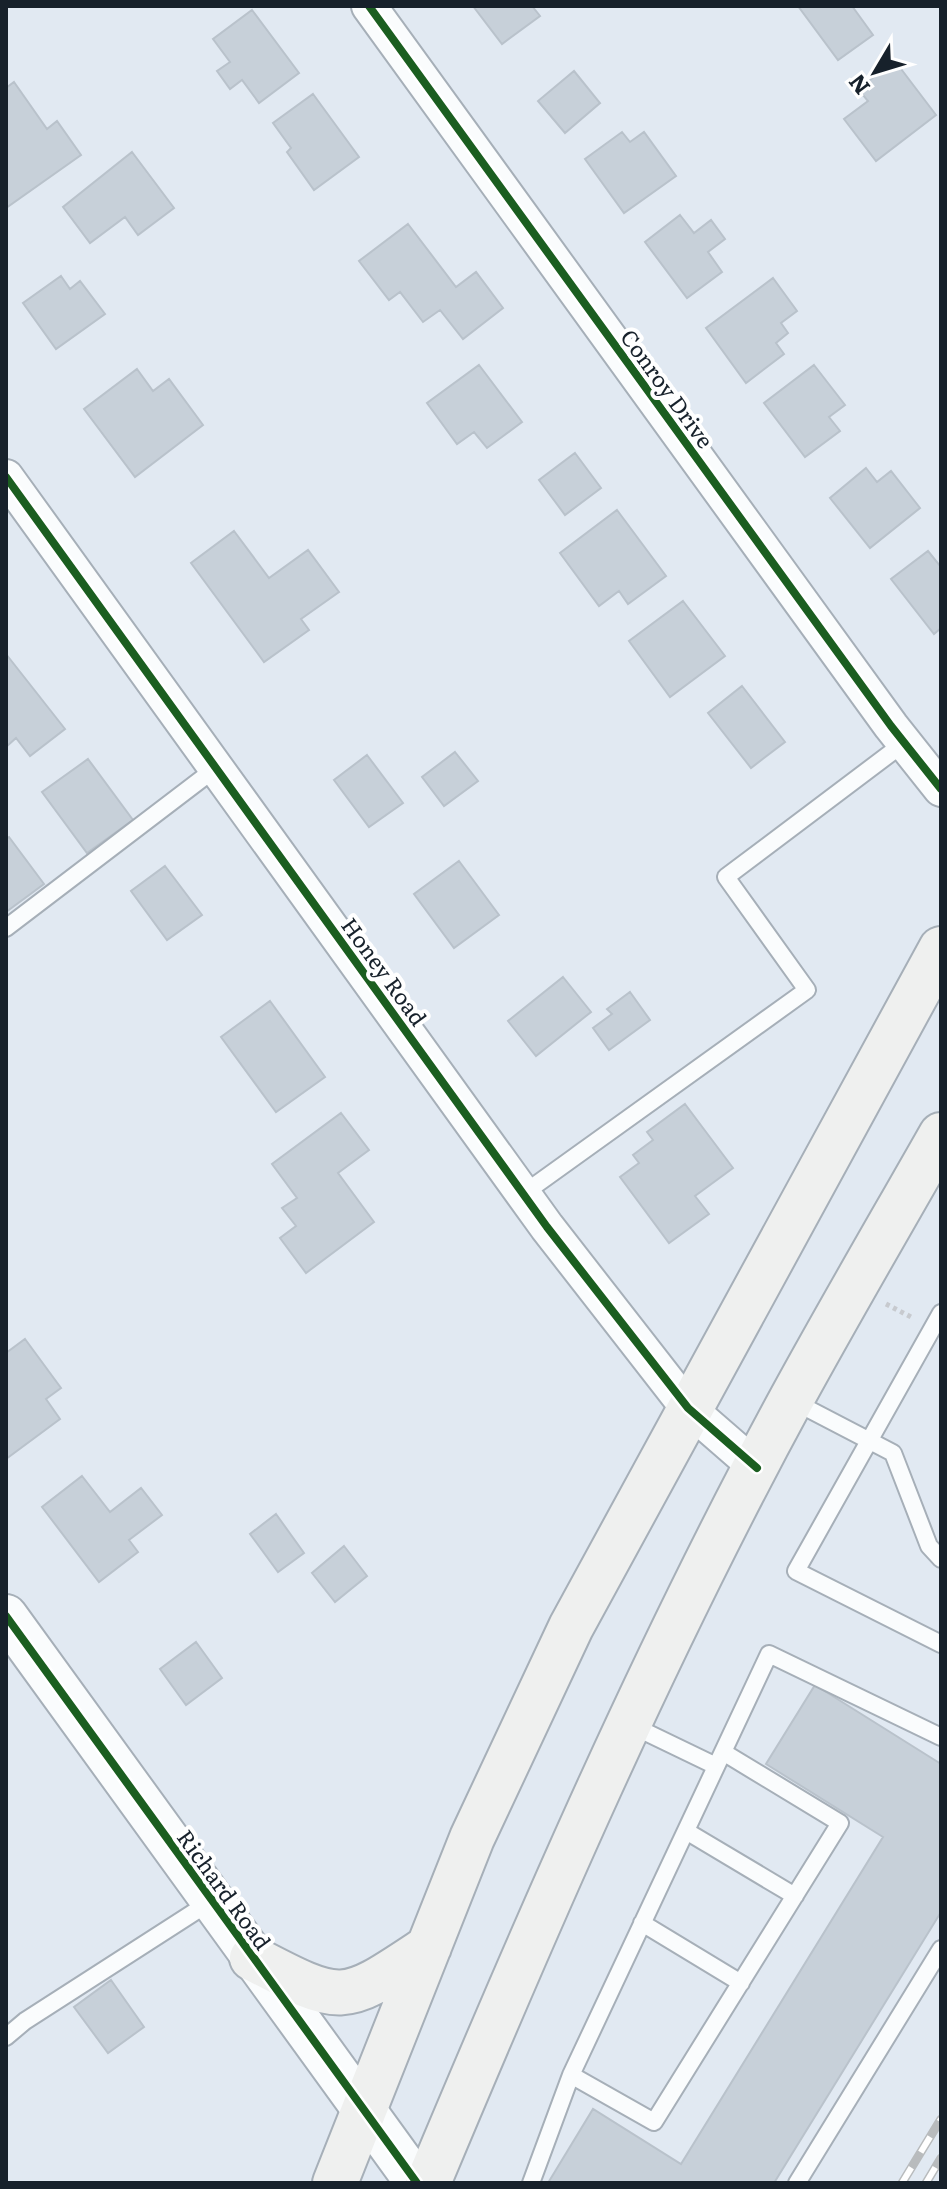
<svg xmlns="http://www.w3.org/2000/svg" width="947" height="2189" viewBox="0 0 947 2189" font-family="Literata,serif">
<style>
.building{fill:#c7d0d9;stroke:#b9c2cb;stroke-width:2}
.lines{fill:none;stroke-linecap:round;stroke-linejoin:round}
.service-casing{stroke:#a6afb8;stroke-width:20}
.minor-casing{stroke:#a6afb8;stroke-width:38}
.tertiary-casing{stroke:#a6afb8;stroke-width:46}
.secondary-casing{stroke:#a6afb8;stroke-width:48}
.path{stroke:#c7cacf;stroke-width:5;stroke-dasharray:4 4;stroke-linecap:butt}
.service{stroke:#fafcfd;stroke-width:16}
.minor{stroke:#fafcfd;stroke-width:34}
.tertiary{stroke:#fafcfd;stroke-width:42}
.secondary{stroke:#eff0ef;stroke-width:44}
.rail-casing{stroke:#b8bbbd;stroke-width:9}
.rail{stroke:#fff;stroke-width:6;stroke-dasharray:18;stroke-linecap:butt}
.cycleway-casing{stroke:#fff;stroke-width:13}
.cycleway{stroke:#1b5e20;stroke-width:8}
.labels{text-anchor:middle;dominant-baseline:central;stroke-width:8;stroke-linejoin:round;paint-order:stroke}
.street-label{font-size:22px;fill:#17212b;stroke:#fff}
</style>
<rect width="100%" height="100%" fill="#e1e9f2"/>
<!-- building -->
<path class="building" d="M 473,6 L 532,6 L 540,16 L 502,44 Z
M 798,6 L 852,6 L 873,35 L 838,60 Z
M 252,10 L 299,73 L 259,103 L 242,80 L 230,89 L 217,71 L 230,62 L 213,39 Z
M 895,61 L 936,115 L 876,161 L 844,119 L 868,101 L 858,89 Z
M 574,71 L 600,103 L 565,133 L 538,101 Z
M 14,82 L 47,129 L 57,121 L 81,155 L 6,208 L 6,88 Z
M 313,94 L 359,157 L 314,190 L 287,152 L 291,148 L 273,123 Z
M 622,132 L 630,142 L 644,132 L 676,176 L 624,213 L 585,159 Z
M 132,152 L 174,208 L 138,235 L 125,217 L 90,243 L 63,207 Z
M 680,215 L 694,233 L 711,220 L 725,239 L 708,252 L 722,272 L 687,298 L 645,242 Z
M 408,224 L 456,287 L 476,272 L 503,308 L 463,339 L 440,310 L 423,322 L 400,292 L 389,300 L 359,261 Z
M 61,276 L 70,289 L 80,281 L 105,314 L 56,349 L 23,303 Z
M 773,278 L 797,311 L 781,323 L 788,333 L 776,343 L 784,354 L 746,383 L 706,328 Z
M 479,365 L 522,422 L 487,448 L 474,432 L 457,444 L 427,403 Z
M 814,365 L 845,405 L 829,417 L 840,431 L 805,457 L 764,403 Z
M 137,369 L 153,391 L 169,379 L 203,425 L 135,477 L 84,409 Z
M 575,453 L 601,488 L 565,515 L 539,480 Z
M 866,468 L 877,482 L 891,471 L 920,508 L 870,548 L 830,498 Z
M 617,510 L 666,576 L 628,604 L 619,591 L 599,606 L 560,553 Z
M 234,531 L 269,578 L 308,550 L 339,592 L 301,619 L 309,630 L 264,662 L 191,563 Z
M 928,551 L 941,567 L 941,628 L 934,634 L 891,579 Z
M 683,601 L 725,656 L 670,697 L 629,641 Z
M 6,654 L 65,729 L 30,756 L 16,738 L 6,747 Z
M 742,686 L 785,742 L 751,768 L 708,713 Z
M 455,752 L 478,781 L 444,806 L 422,777 Z
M 367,755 L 403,803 L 369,827 L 334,780 Z
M 88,759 L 133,820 L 87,853 L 42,792 Z
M 9,837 L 44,884 L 6,912 L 6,839 Z
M 459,861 L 499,915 L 454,948 L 414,894 Z
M 165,866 L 202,915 L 167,940 L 131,891 Z
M 563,977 L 591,1012 L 536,1056 L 508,1021 Z
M 630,992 L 650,1020 L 609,1050 L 593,1028 L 612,1014 L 607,1009 Z
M 270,1001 L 325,1077 L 276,1112 L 221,1037 Z
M 685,1104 L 733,1168 L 695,1196 L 709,1214 L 669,1243 L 620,1177 L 639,1163 L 633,1155 L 653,1140 L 647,1132 Z
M 341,1113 L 369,1150 L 338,1173 L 374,1222 L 306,1273 L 280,1238 L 296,1226 L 282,1208 L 297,1198 L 272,1164 Z
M 25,1339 L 61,1388 L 46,1399 L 60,1419 L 6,1459 L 6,1353 Z
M 82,1476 L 110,1512 L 141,1488 L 162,1515 L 129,1540 L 138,1552 L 99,1582 L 42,1507 Z
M 276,1514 L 304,1553 L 278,1572 L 250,1534 Z
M 344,1546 L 367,1576 L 335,1602 L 312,1573 Z
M 196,1642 L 222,1678 L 186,1705 L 160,1669 Z
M 815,1685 L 941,1764 L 941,1912 L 774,2183 L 548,2183 L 593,2109 L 681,2164 L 883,1837 L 766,1764 Z
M 111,1980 L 144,2027 L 108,2053 L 74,2007 Z"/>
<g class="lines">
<defs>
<path id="service" d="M 6,928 L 216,768
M 523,1194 L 807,990 L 726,877 L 904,743
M 941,1313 L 796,1571 L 941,1644
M 793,1401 L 893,1453 L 929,1546 L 941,1559
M 631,1725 L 716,1766
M 686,1831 L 795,1896
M 642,1923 L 741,1983
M 6,2037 L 25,2021 L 210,1902
M 571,2075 L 654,2122 L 840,1823 L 723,1752
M 531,2183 L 571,2075 L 769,1654 L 941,1737
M 797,2183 L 941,1949"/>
<path id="minor" d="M 369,6 L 891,726 L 941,789
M 6,477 L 547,1227 L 688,1408 L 757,1468"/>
<path id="tertiary" d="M 6,1616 L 417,2183"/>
<path id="secondary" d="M 252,1958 C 345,2007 343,2004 429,1947
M 335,2183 L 472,1838 L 571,1627 L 941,949
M 428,2183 C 539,1918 654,1652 792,1398 C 840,1310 891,1223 941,1135"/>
</defs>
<!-- service casing -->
<use href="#service" class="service-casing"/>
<!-- minor casing -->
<use href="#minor" class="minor-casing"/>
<!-- tertiary casing -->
<use href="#tertiary" class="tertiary-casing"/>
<!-- secondary casing -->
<use href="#secondary" class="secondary-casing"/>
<!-- path -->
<path class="path" d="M 886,1304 L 913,1318"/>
<!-- service -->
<use href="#service" class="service"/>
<!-- minor -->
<use href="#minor" class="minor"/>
<!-- tertiary -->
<use href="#tertiary" class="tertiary"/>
<!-- secondary -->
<use href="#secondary" class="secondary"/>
<defs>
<path id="rail" d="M 902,2183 L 941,2119
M 926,2183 L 941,2158"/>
</defs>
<!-- rail casing -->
<use href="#rail" class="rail-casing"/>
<!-- rail -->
<use href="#rail" class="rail"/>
<defs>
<path id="cycleway" d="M 369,6 L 891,726 L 941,789
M 6,477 L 547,1227 L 688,1408 L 757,1468
M 6,1616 L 417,2183"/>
</defs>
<!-- cycleway casing -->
<use href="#cycleway" class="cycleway-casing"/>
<!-- cycleway -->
<use href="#cycleway" class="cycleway"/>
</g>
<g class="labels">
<!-- street labels -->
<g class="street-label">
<text transform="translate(668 388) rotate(54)">Conroy Drive</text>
<text transform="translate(385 971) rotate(54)">Honey Road</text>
<text transform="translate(225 1889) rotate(54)">Richard Road</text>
</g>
</g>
<!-- border -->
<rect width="947" height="2189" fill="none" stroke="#17212b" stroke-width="16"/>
<!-- north arrow -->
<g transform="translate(875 72) rotate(232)" stroke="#ffffff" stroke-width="6" paint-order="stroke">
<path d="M0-6L14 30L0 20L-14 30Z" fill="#17212b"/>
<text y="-12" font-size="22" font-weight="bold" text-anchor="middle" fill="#17212b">N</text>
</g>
</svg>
